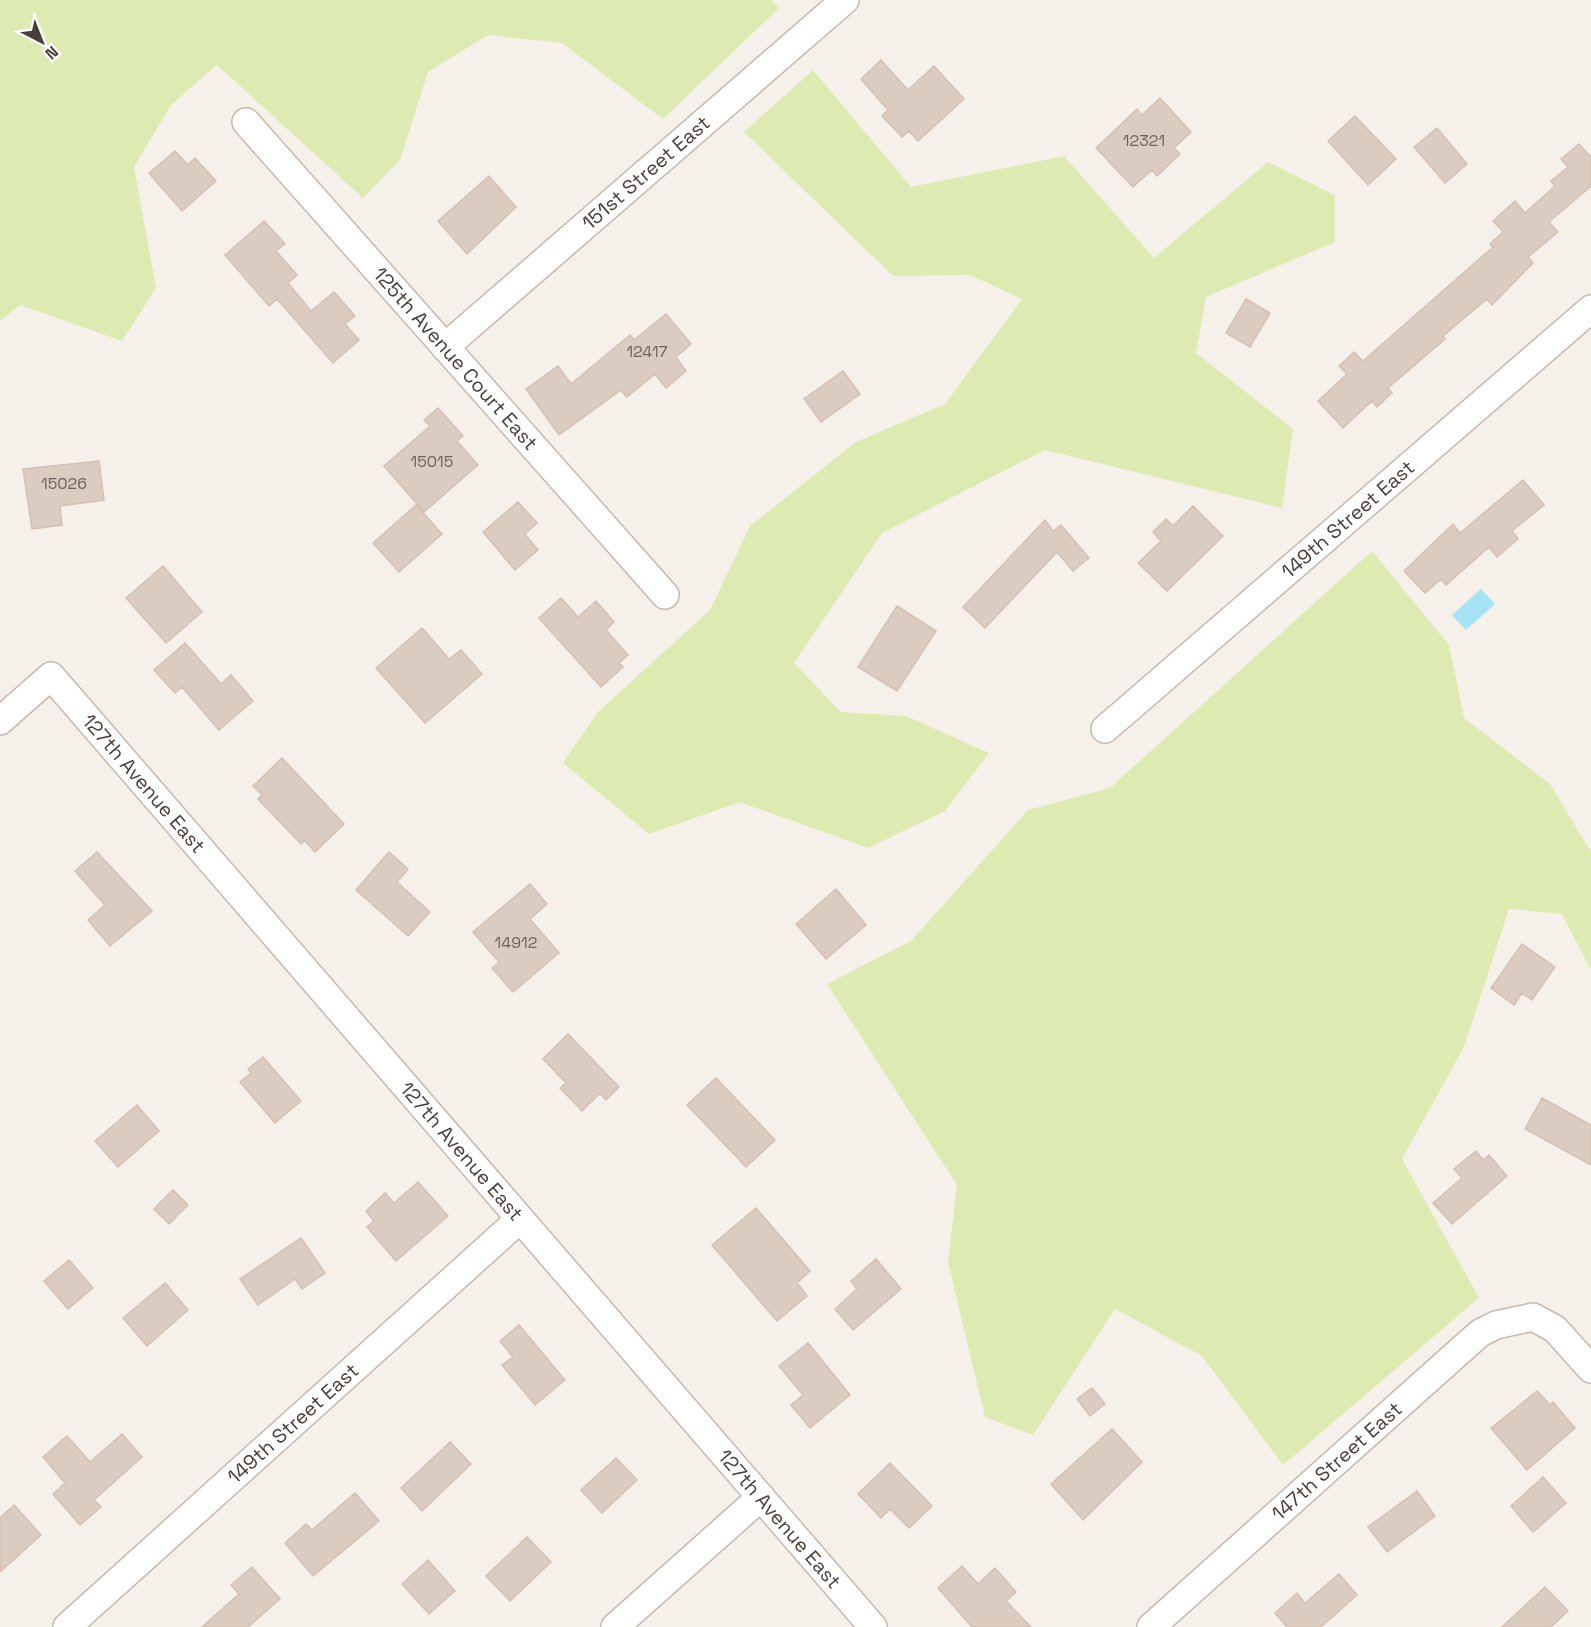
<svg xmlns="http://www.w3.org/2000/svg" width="1591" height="1627" viewBox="0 0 1591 1627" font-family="'Space Grotesk',sans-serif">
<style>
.green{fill:#ddebb2}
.water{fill:#a5e3f4}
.building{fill:#dbccc2;stroke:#d3c0b2;stroke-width:1.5}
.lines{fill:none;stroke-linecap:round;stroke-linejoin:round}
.street-casing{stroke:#c5b9af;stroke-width:30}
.street{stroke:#fff;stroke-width:27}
.labels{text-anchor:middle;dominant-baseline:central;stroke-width:5;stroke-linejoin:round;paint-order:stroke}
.number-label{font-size:16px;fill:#6e625a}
.street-label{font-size:20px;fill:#4a3f38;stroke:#fff}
</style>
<rect width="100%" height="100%" fill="#f6f0ea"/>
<!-- green -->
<path class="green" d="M 0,0 L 771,0 L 779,8 L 663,119 L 562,43 L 488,35 L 428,72 L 400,160 L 363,198 L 217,65 L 171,105 L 134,167 L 156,288 L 122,341 L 20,305 L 0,321 Z
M 813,70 L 911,187 L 1064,156 L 1154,258 L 1268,162 L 1335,195 L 1335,242 L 1206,297 L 1196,353 L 1293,429 L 1282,508 L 1045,450 L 882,533 L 794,663 L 841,712 L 906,716 L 989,753 L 945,811 L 868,848 L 740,802 L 649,834 L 563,763 L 598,712 L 710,610 L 750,526 L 856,442 L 945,404 L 1022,299 L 970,275 L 893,276 L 744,132 Z
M 1372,551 L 1449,645 L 1464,718 L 1550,784 L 1591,852 L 1591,970 L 1562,914 L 1509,909 L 1464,1047 L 1402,1159 L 1479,1298 L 1283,1465 L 1202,1356 L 1115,1309 L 1033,1435 L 985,1417 L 948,1262 L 957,1185 L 827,984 L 911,941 L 1028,810 L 1110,788 Z"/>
<!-- water -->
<path class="water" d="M 1481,589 L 1495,604 L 1466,630 L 1452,615 Z"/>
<!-- building -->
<path class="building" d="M 881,60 L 908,90 L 934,66 L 964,99 L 918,141 L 909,131 L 902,137 L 882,116 L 888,110 L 861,79 Z
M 1160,98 L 1191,132 L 1174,148 L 1180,154 L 1157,176 L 1152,170 L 1133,187 L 1096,148 L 1137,109 L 1142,115 Z
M 1355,116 L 1396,159 L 1368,185 L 1328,141 Z
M 1437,128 L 1467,164 L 1445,183 L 1414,147 Z
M 1579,144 L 1591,157 L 1591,186 L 1549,222 L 1558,232 L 1528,257 L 1533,263 L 1492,305 L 1487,299 L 1443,336 L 1445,339 L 1388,388 L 1392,393 L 1377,407 L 1372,401 L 1343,428 L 1318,401 L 1347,374 L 1339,366 L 1354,352 L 1363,361 L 1493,247 L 1490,244 L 1503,232 L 1493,221 L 1515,201 L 1525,213 L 1555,186 L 1551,181 L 1568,167 L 1561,159 Z
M 175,151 L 188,165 L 195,158 L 216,181 L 182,211 L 149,173 Z
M 489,176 L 516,207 L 467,254 L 438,221 Z
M 264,221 L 285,244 L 276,251 L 297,275 L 288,283 L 311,311 L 334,292 L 355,316 L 345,324 L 359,340 L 333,363 L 277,299 L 269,306 L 225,255 Z
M 1246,299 L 1270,313 L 1250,347 L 1226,333 Z
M 666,314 L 691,344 L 676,357 L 686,371 L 666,388 L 655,374 L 627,397 L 621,390 L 559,435 L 526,389 L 558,366 L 571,384 L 630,335 L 634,340 Z
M 843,371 L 860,394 L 821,422 L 804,399 Z
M 438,408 L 463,436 L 457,441 L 478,465 L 424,512 L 384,466 L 430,426 L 424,420 Z
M 99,461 L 104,500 L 60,506 L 62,525 L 32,529 L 23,469 Z
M 1523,480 L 1544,505 L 1512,531 L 1518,539 L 1497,557 L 1489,547 L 1446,585 L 1441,579 L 1425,593 L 1404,571 L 1453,524 L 1460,533 Z
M 518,502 L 537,523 L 525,534 L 538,550 L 515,570 L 483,532 Z
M 416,505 L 442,534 L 399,572 L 373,543 Z
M 1193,506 L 1223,536 L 1167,591 L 1138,563 L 1161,541 L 1153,532 L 1166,519 L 1173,526 Z
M 1045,520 L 1053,531 L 1061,525 L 1089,558 L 1073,571 L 1057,552 L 985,628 L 963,607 Z
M 163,566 L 202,612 L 166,643 L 126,598 Z
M 561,598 L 578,617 L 596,601 L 614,622 L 606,630 L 628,655 L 619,663 L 623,667 L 601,687 L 539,618 Z
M 897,606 L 936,631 L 897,691 L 858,667 Z
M 422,628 L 449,659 L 461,650 L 482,674 L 425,723 L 376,668 Z
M 185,643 L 221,684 L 231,675 L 253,701 L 219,730 L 182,687 L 175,693 L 154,670 Z
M 282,758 L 344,824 L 315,852 L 304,840 L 301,844 L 258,799 L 262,795 L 253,786 Z
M 97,852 L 152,911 L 110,946 L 88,920 L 105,905 L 75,871 Z
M 389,852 L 408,869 L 397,882 L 430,912 L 408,936 L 356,890 Z
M 530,884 L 547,904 L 530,919 L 559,953 L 513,992 L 492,968 L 499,962 L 473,932 Z
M 836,889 L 866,925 L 826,959 L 796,924 Z
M 1522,944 L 1555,967 L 1532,1000 L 1522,993 L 1514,1005 L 1491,988 Z
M 568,1034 L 619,1087 L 606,1100 L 600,1093 L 582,1111 L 560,1088 L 566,1083 L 543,1059 Z
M 263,1057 L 301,1101 L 275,1123 L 240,1082 L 251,1073 L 248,1069 Z
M 716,1078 L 775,1140 L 746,1167 L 687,1105 Z
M 1542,1098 L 1591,1125 L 1591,1165 L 1525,1129 Z
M 137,1105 L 159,1131 L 118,1167 L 95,1141 Z
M 1476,1151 L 1483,1160 L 1489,1155 L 1507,1176 L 1452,1224 L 1433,1203 L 1462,1178 L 1454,1169 Z
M 418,1182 L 448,1216 L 396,1261 L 367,1227 L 374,1221 L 366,1211 L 385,1193 L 394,1203 Z
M 173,1190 L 188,1205 L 169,1224 L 154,1209 Z
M 756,1208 L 810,1271 L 797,1283 L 807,1296 L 777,1321 L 712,1245 Z
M 301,1238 L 325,1273 L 302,1289 L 295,1279 L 258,1305 L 240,1279 Z
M 876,1259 L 901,1289 L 853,1330 L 835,1309 L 857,1289 L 851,1281 Z
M 69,1260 L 93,1288 L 68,1309 L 44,1281 Z
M 165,1283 L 188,1310 L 147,1346 L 123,1318 Z
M 519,1325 L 565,1380 L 535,1405 L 502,1365 L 513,1357 L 500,1341 Z
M 808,1343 L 850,1395 L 810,1428 L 791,1405 L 803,1395 L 779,1366 Z
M 1092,1388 L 1105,1404 L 1090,1416 L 1077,1399 Z
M 1537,1391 L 1550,1405 L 1553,1402 L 1575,1428 L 1527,1470 L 1491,1428 Z
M 1112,1429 L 1142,1462 L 1083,1520 L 1051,1484 Z
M 122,1434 L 142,1457 L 94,1500 L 101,1507 L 80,1525 L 53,1494 L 65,1483 L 43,1457 L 67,1436 L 90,1462 Z
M 450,1442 L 471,1464 L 422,1511 L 401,1488 Z
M 616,1458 L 637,1480 L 602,1513 L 581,1490 Z
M 890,1463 L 932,1506 L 909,1528 L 890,1509 L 881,1518 L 858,1494 Z
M 1543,1477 L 1566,1503 L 1533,1532 L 1511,1506 Z
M 1417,1491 L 1435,1516 L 1387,1552 L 1368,1527 Z
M 355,1493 L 379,1521 L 313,1576 L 285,1543 L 306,1524 L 312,1530 Z
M 14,1505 L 41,1535 L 0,1572 L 0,1518 Z
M 527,1537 L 551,1562 L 510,1601 L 486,1576 Z
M 428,1560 L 455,1591 L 429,1614 L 402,1584 Z
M 962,1566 L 978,1584 L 995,1568 L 1016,1592 L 1006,1601 L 1031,1627 L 972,1627 L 938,1588 Z
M 252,1567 L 280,1599 L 248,1627 L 202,1627 L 239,1594 L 231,1585 Z
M 1339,1574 L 1357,1595 L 1321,1627 L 1287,1627 L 1275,1613 L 1297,1593 L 1305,1603 Z
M 1545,1587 L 1568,1611 L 1551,1627 L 1502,1627 Z"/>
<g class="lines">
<defs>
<g id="street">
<path id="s1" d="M 246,122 L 665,595"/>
<path id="s2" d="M 445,347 L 845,0"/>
<path id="s3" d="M 0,721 L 51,676 L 873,1627"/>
<path id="s4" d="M 1105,729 L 1591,309"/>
<path id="s5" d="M 67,1627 L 520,1219"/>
<path d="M 615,1627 L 761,1497"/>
<path id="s6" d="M 1151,1627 L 1480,1333 L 1496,1325 L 1533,1317 L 1555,1329 L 1591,1369"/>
</g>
</defs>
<!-- street casing -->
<use href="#street" class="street-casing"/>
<!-- street -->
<use href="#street" class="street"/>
</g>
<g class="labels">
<!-- number labels -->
<g class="number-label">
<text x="1144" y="140">12321</text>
<text x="647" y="351">12417</text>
<text x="432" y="461">15015</text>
<text x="64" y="483">15026</text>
<text x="516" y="942">14912</text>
</g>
<!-- street labels -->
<g class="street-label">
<text stroke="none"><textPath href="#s2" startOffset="266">151st Street East</textPath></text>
<text stroke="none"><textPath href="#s1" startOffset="316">125th Avenue Court East</textPath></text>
<text stroke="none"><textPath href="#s4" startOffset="321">149th Street East</textPath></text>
<text stroke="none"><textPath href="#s3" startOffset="210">127th Avenue East</textPath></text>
<text stroke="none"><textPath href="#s3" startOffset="696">127th Avenue East</textPath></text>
<text stroke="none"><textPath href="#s5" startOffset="304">149th Street East</textPath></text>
<text stroke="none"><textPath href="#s6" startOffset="249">147th Street East</textPath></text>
<text stroke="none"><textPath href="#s3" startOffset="1182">127th Avenue East</textPath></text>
</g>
</g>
<!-- north arrow -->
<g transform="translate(42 42) rotate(138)" stroke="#ffffff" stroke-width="4.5" paint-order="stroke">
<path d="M0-4.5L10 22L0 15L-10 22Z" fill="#4a3f38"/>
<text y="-9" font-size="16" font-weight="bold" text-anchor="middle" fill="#4a3f38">N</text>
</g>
</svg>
